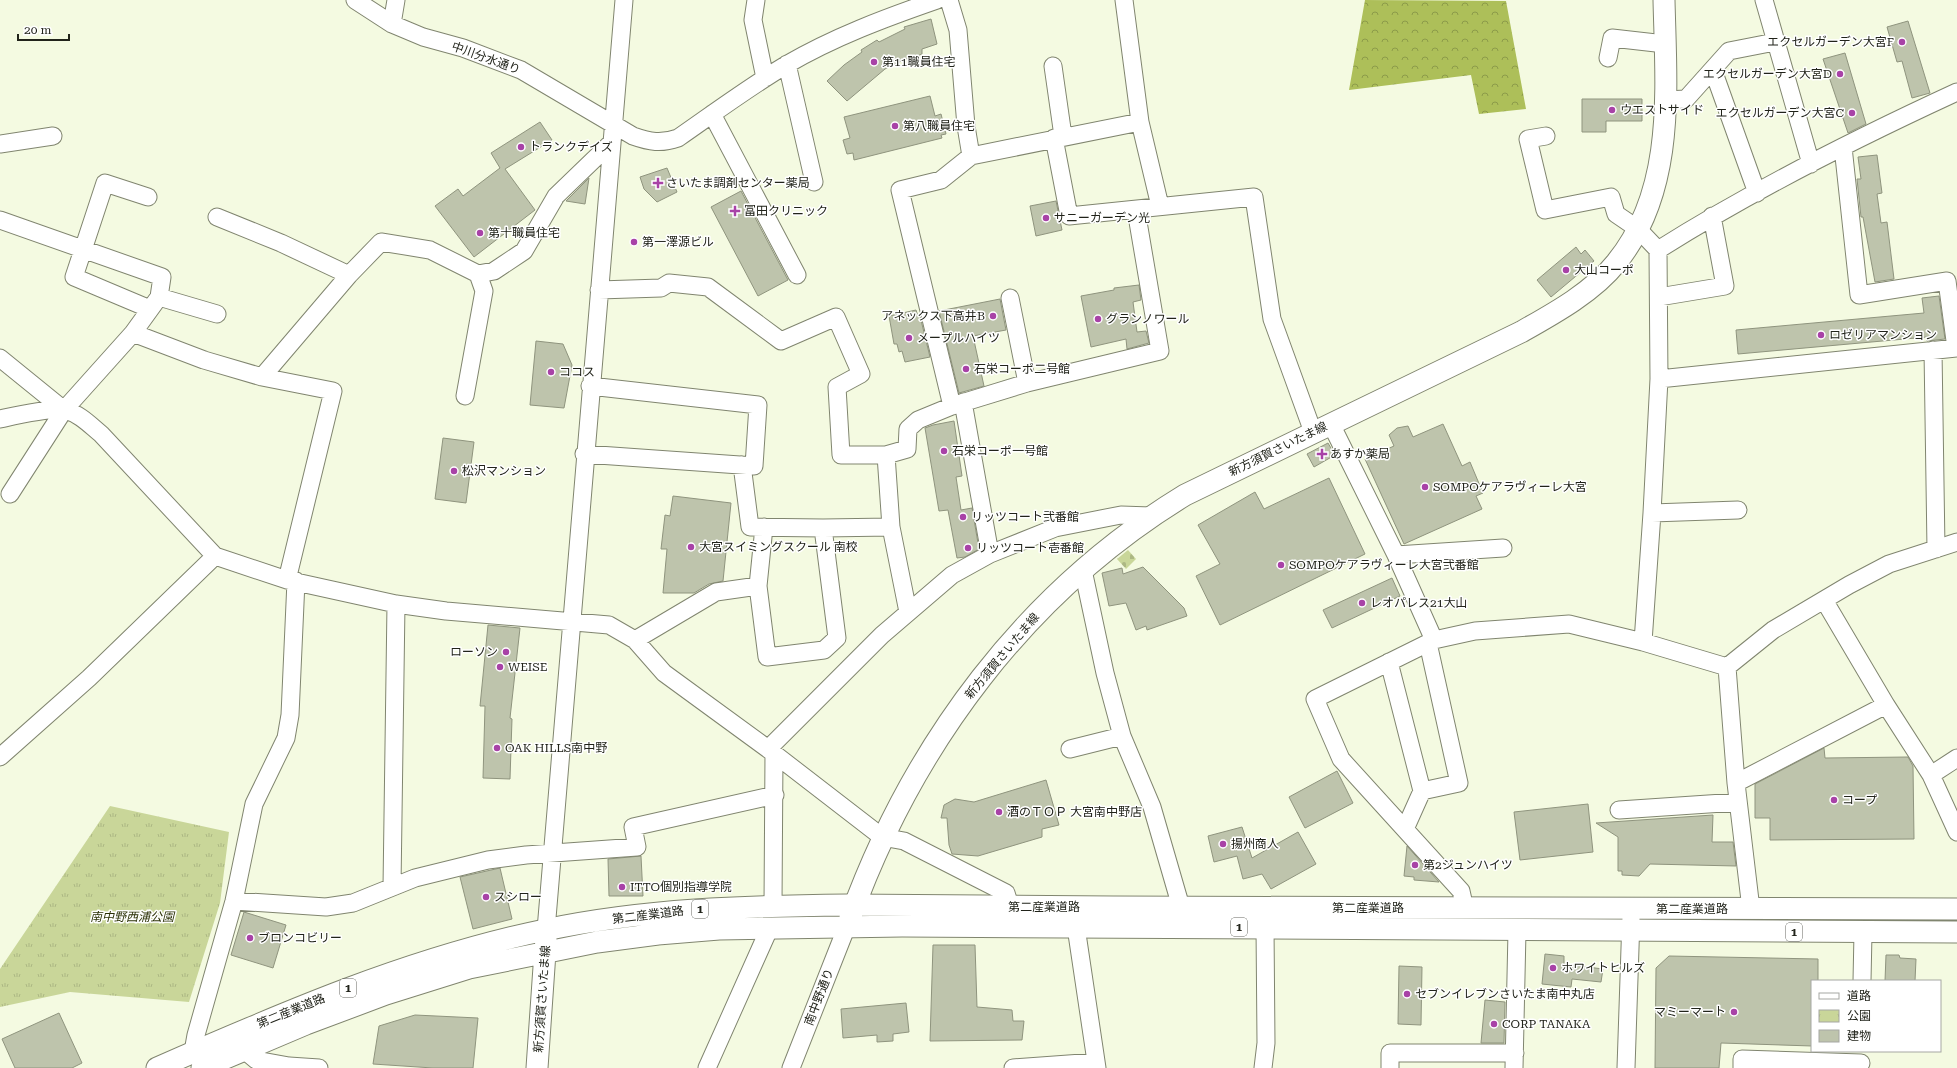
<svg xmlns="http://www.w3.org/2000/svg" width="1957" height="1068" viewBox="0 0 1957 1068" font-family="'Roboto Serif','Noto Sans JP',serif">
<style>
.forest{fill:url(#forest-crowns)}
.cemetery{fill:url(#cemetery-stones)}
.park{fill:url(#park-tufts)}
.building{fill:#bec4ac;stroke:#8f947e}
.lines{fill:none;stroke-linecap:round;stroke-linejoin:round}
.minor-casing{stroke:#80856f;stroke-width:19}
.major-casing{stroke:#80856f;stroke-width:23}
.minor{stroke:#fff;stroke-width:17}
.major{stroke:#fff;stroke-width:21}
.poi-dot{fill:#a842a7;stroke:#fff;stroke-width:1.5}
.labels{text-anchor:middle;dominant-baseline:central;stroke-width:3;stroke-linejoin:round;paint-order:stroke}
.shield{fill:#fff;stroke:#64655f;stroke-width:1}
.shield-label{font-size:11px;font-weight:bold;fill:#21231a}
.poi-label{font-size:12px;fill:#21231a;stroke:#fff;text-anchor:start}
.street-label{font-size:12px;fill:#21231a;stroke:#fff}
.park-label{font-size:12px;font-style:italic;fill:#2c3207;stroke:#fff}
</style>
<defs>
<pattern id="forest-crowns" width="20" height="18" patternUnits="userSpaceOnUse"><rect width="20" height="18" fill="#adbf59"/><path d="M2 6a3 3 0 1 1 6 0M12 15a3 3 0 1 1 6 0" fill="none" stroke="#8c9b49"/></pattern>
<pattern id="cemetery-stones" width="16" height="16" patternUnits="userSpaceOnUse"><rect width="16" height="16" fill="#c9d699"/><path d="M2 7V4a2 2 0 0 1 4 0v3zM10 15v-3a2 2 0 0 1 4 0v3z" fill="#acb783"/></pattern>
<pattern id="park-tufts" width="24" height="20" patternUnits="userSpaceOnUse"><rect width="24" height="20" fill="#c9d699"/><path d="M3 7l-1-3M5 7V3M7 7l1-3M15 17l-1-3M17 17v-4M19 17l1-3" fill="none" stroke="#acb783"/></pattern>
</defs>
<rect width="100%" height="100%" fill="#f4fae1"/>
<!-- forest -->
<path class="forest" d="M 1365,0 L 1506,1 L 1526,109 L 1479,114 L 1471,75 L 1349,90 Z"/>
<!-- cemetery -->
<path class="cemetery" d="M 1128,550 L 1136,559 L 1126,569 L 1117,559 Z"/>
<!-- park -->
<path class="park" d="M 110,806 L 229,832 L 220,903 L 189,1002 L 70,992 L 0,1007 L 0,969 Z"/>
<!-- building -->
<path class="building" d="M 931,19 L 937,44 L 922,49 L 922,54 L 911,59 L 910,57 L 885,69 L 847,101 L 827,81 L 844,65 L 862,52 L 861,50 L 877,40 L 879,42 L 905,29 L 904,27 Z
M 1908,21 L 1930,93 L 1912,98 L 1902,61 L 1897,62 L 1887,27 Z
M 1845,53 L 1866,124 L 1848,133 L 1823,59 Z
M 930,96 L 935,116 L 941,114 L 946,134 L 941,135 L 942,138 L 854,160 L 853,153 L 847,154 L 843,140 L 850,138 L 844,117 Z
M 1582,99 L 1642,99 L 1642,121 L 1606,121 L 1606,132 L 1582,132 Z
M 540,122 L 552,140 L 505,169 L 535,210 L 474,257 L 435,206 L 458,189 L 463,196 L 500,168 L 491,153 Z
M 1877,155 L 1882,193 L 1877,194 L 1881,223 L 1887,222 L 1894,279 L 1875,282 L 1863,217 L 1861,217 L 1857,179 L 1861,179 L 1858,157 Z
M 667,168 L 677,192 L 657,202 L 644,189 L 640,177 Z
M 589,178 L 585,204 L 566,201 Z
M 741,191 L 788,280 L 758,296 L 711,207 Z
M 1056,201 L 1062,230 L 1036,236 L 1030,206 Z
M 1576,247 L 1581,254 L 1585,250 L 1594,261 L 1551,297 L 1537,280 Z
M 1139,285 L 1141,300 L 1133,302 L 1137,332 L 1146,331 L 1149,343 L 1127,349 L 1126,339 L 1091,347 L 1081,296 L 1114,290 L 1114,288 Z
M 1939,296 L 1945,339 L 1927,341 L 1927,337 L 1738,354 L 1736,330 L 1924,313 L 1922,298 Z
M 1000,299 L 1006,330 L 973,336 L 984,386 L 959,393 L 939,311 Z
M 916,310 L 918,316 L 920,316 L 930,357 L 905,362 L 902,351 L 899,352 L 897,344 L 894,344 L 889,316 Z
M 536,341 L 563,344 L 572,365 L 564,408 L 530,405 Z
M 954,421 L 962,476 L 956,477 L 961,510 L 972,508 L 979,549 L 965,557 L 957,558 L 948,510 L 939,511 L 925,428 L 933,425 Z
M 1443,424 L 1462,466 L 1470,462 L 1483,493 L 1476,496 L 1482,509 L 1404,544 L 1365,459 L 1394,446 L 1389,435 L 1397,428 L 1408,426 L 1413,437 Z
M 443,438 L 474,442 L 466,503 L 435,499 Z
M 1328,443 L 1335,455 L 1314,467 L 1307,454 Z
M 1329,478 L 1365,554 L 1220,625 L 1196,576 L 1220,564 L 1198,525 L 1255,492 L 1264,509 Z
M 673,496 L 731,503 L 723,581 L 709,584 L 694,593 L 663,593 L 667,549 L 661,549 L 665,515 L 670,516 Z
M 1143,567 L 1184,608 L 1187,616 L 1147,630 L 1146,626 L 1136,630 L 1126,603 L 1109,606 L 1102,573 L 1122,568 L 1123,574 Z
M 1392,578 L 1400,596 L 1332,628 L 1323,610 Z
M 488,625 L 520,628 L 510,718 L 512,719 L 510,779 L 483,778 L 485,706 L 480,706 Z
M 1824,748 L 1825,758 L 1908,757 L 1913,766 L 1914,839 L 1770,840 L 1770,818 L 1755,818 L 1755,784 Z
M 1337,771 L 1353,803 L 1305,828 L 1289,797 Z
M 1046,780 L 1059,825 L 1042,829 L 1042,837 L 978,856 L 952,854 L 949,845 L 947,818 L 941,818 L 944,805 L 955,799 L 974,802 Z
M 1588,804 L 1593,852 L 1520,860 L 1514,812 Z
M 1713,815 L 1712,842 L 1733,842 L 1736,866 L 1650,864 L 1639,876 L 1622,875 L 1622,871 L 1618,871 L 1618,837 L 1596,823 Z
M 1242,827 L 1252,858 L 1298,832 L 1316,864 L 1271,889 L 1262,874 L 1243,879 L 1237,856 L 1214,862 L 1208,836 Z
M 1407,846 L 1439,882 L 1414,880 L 1414,877 L 1404,876 Z
M 641,856 L 643,896 L 609,896 L 608,859 Z
M 500,868 L 512,919 L 473,929 L 460,877 Z
M 244,912 L 286,925 L 273,968 L 231,955 Z
M 933,945 L 975,945 L 977,1007 L 1012,1010 L 1013,1021 L 1024,1021 L 1022,1040 L 930,1041 Z
M 1545,954 L 1564,956 L 1564,964 L 1603,969 L 1601,982 L 1572,979 L 1571,987 L 1542,984 Z
M 1886,955 L 1899,955 L 1900,958 L 1916,959 L 1915,981 L 1885,981 Z
M 1669,956 L 1818,959 L 1818,981 L 1812,981 L 1812,1046 L 1721,1043 L 1719,1068 L 1655,1068 L 1656,968 Z
M 1399,966 L 1422,967 L 1421,1025 L 1398,1024 Z
M 1485,1000 L 1505,1002 L 1504,1043 L 1481,1043 Z
M 906,1003 L 909,1032 L 893,1034 L 893,1041 L 877,1042 L 877,1035 L 843,1038 L 841,1009 Z
M 59,1013 L 82,1063 L 72,1068 L 15,1068 L 2,1039 Z
M 415,1015 L 478,1018 L 473,1068 L 433,1068 L 373,1064 L 379,1026 Z"/>
<g class="lines">
<defs>
<path id="minor" d="M 355,0 L 392,24 L 423,37 L 463,48 L 521,70 L 633,136 C 650,142 661,144 678,138 C 714,113 749,87 786,65 C 834,37 885,18 937,0
M 756,0 L 753,20 L 765,78
M 949,0 L 958,30 L 966,126 L 971,156 L 941,180 L 900,190 L 952,406 L 1027,383 L 1160,351 L 1136,210
M 1124,0 L 1140,122 L 1160,206
M 1764,0 L 1811,164
M 392,24 L 396,0
M 1608,58 L 1612,38 L 1665,44
M 787,64 L 814,182
M 1053,66 L 1063,136
M 1713,70 L 1757,193
M 1666,100 L 1686,99 L 1729,51 L 1775,42
M 712,114 L 797,275
M 1546,136 L 1528,139 L 1545,210 L 1611,197 L 1616,214 L 1638,229 L 1658,250 L 1659,379 L 1652,513 L 1643,642
M 1054,138 L 1069,216 L 1254,197 L 1272,319 L 1313,432
M 0,144 L 53,136
M 1843,147 L 1859,295 L 1947,281 L 1956,348
M 971,156 L 1140,122
M 148,197 L 105,183 L 74,277 L 150,309
M 217,217 L 281,243 L 349,275
M 0,220 L 162,277 L 159,297 L 133,333 L 64,410 L 10,494
M 1658,250 C 1753,190 1855,139 1957,92
M 599,290 L 661,288 L 669,283 L 708,287 L 781,341 L 836,317 L 861,374 L 837,387 L 841,455 L 886,455 L 907,449 L 908,429 L 918,420 L 952,406
M 159,297 L 217,314
M 1659,297 L 1725,286 L 1712,216
M 1010,298 L 1027,383
M 133,333 L 204,360 L 262,377 L 333,391 L 287,580
M 1933,350 L 1936,549
M 0,358 L 64,410
M 262,377 L 349,275 L 381,242 L 430,250 L 478,274 L 494,271 L 524,251 L 556,196 L 612,142
M 1659,379 L 1957,348
M 465,396 L 484,291 L 478,274
M 963,402 L 990,554
M 0,419 C 14,416 53,407 65,410 C 80,414 90,425 101,434 L 215,556 L 287,580 L 396,604 L 446,611 L 609,625 L 635,640 L 664,673 L 768,749 L 882,837 L 904,841 L 1006,893 L 1010,906
M 1331,424 L 1396,555 L 1434,640 L 1475,631 L 1569,624 L 1643,642 L 1727,667
M 584,454 L 754,466 L 758,405 L 590,386
M 886,455 L 891,527 L 908,612
M 742,465 L 750,527 L 823,528 L 891,527
M 1652,513 L 1738,510
M 764,527 L 758,586 L 767,657 L 824,650 L 837,638 L 823,528
M 1396,555 L 1503,548
M 1083,570 L 1105,673 L 1122,736 L 1152,807 L 1181,907
M 1824,600 L 1886,705 L 1931,775 L 1957,832
M 635,640 L 716,592 L 758,586
M 1434,640 L 1315,699 L 1341,759 L 1461,891 L 1465,909
M 1389,662 L 1422,791 L 1459,783 L 1428,643
M 1727,667 L 1773,630 L 1849,585 L 1889,564 L 1957,542
M 1727,667 L 1736,783 L 1751,909
M 768,749 L 882,635 L 952,575 L 990,554 L 1055,528 L 1121,515 L 1151,516
M 1070,749 L 1122,736
M 0,757 L 89,678 L 215,556
M 1931,775 L 1957,758
M 1736,783 L 1886,705
M 1619,810 L 1738,802
M 1405,829 L 1422,791
M 392,887 L 396,604
M 234,901 L 326,907 L 353,903 L 415,878 L 488,860 L 526,855 L 637,847 L 633,827 L 775,795
M 773,905 L 774,754
M 1076,927 L 1097,1068
M 546,930 L 624,0
M 1862,981 L 1863,933
M 244,1050 L 256,1060 L 289,1066 L 319,1068
M 193,1052 L 196,1035 L 234,901 L 254,804 L 286,738 L 290,715 L 296,581
M 707,1068 L 770,927
M 791,1068 L 847,926
M 1013,1068 L 1096,1062
M 1263,1068 L 1266,1043 L 1265,927
M 1390,1068 L 1390,1053 L 1515,1053
M 1514,1068 L 1517,931
M 1626,1068 L 1631,918
M 1742,1068 L 1742,1059 L 1861,1063"/>
<path id="major" d="M 850,918 C 913,744 1026,592 1185,495 L 1521,332 C 1553,314 1593,292 1616,263 C 1676,190 1666,88 1664,0
M 157,1068 C 283,1013 410,958 545,930 C 644,909 746,906 847,905 C 935,905 1024,907 1113,907 C 1394,908 1676,908 1957,909
M 202,1068 L 306,1024 L 386,994 L 469,968 L 597,942 L 658,934 L 719,929 L 902,926 L 1957,932
M 537,1068 L 546,938"/>
</defs>
<!-- minor casing -->
<use href="#minor" class="minor-casing"/>
<!-- major casing -->
<use href="#major" class="major-casing"/>
<!-- minor -->
<use href="#minor" class="minor"/>
<!-- major -->
<use href="#major" class="major"/>
</g>
<!-- markers -->
<g class="poi-dot">
<circle cx="1902" cy="42" r="4"/>
<circle cx="874" cy="62" r="4"/>
<circle cx="1840" cy="74" r="4"/>
<circle cx="1612" cy="110" r="4"/>
<circle cx="1852" cy="113" r="4"/>
<circle cx="895" cy="126" r="4"/>
<circle cx="521" cy="147" r="4"/>
<path d="M656 177h4v4h4v4h-4v4h-4v-4h-4v-4h4z"/>
<path d="M733 205h4v4h4v4h-4v4h-4v-4h-4v-4h4z"/>
<circle cx="1046" cy="218" r="4"/>
<circle cx="480" cy="233" r="4"/>
<circle cx="634" cy="242" r="4"/>
<circle cx="1566" cy="270" r="4"/>
<circle cx="993" cy="316" r="4"/>
<circle cx="1098" cy="319" r="4"/>
<circle cx="1821" cy="335" r="4"/>
<circle cx="909" cy="338" r="4"/>
<circle cx="966" cy="369" r="4"/>
<circle cx="551" cy="372" r="4"/>
<circle cx="944" cy="451" r="4"/>
<path d="M1320 448h4v4h4v4h-4v4h-4v-4h-4v-4h4z"/>
<circle cx="454" cy="471" r="4"/>
<circle cx="1425" cy="487" r="4"/>
<circle cx="963" cy="517" r="4"/>
<circle cx="691" cy="547" r="4"/>
<circle cx="968" cy="548" r="4"/>
<circle cx="1281" cy="565" r="4"/>
<circle cx="1362" cy="603" r="4"/>
<circle cx="506" cy="652" r="4"/>
<circle cx="500" cy="667" r="4"/>
<circle cx="497" cy="748" r="4"/>
<circle cx="1834" cy="800" r="4"/>
<circle cx="999" cy="812" r="4"/>
<circle cx="1223" cy="844" r="4"/>
<circle cx="1415" cy="865" r="4"/>
<circle cx="622" cy="887" r="4"/>
<circle cx="486" cy="897" r="4"/>
<circle cx="250" cy="938" r="4"/>
<circle cx="1553" cy="968" r="4"/>
<circle cx="1407" cy="994" r="4"/>
<circle cx="1734" cy="1012" r="4"/>
<circle cx="1494" cy="1024" r="4"/>
</g>
<g class="labels">
<!-- shield labels -->
<g class="shield">
<rect x="692" y="900" width="16" height="18" rx="3"/>
<rect x="1231" y="918" width="16" height="18" rx="3"/>
<rect x="1786" y="923" width="16" height="18" rx="3"/>
<rect x="340" y="979" width="16" height="18" rx="3"/>
</g>
<g class="shield-label">
<text x="700" y="909">1</text>
<text x="1239" y="927">1</text>
<text x="1794" y="932">1</text>
<text x="348" y="988">1</text>
</g>
<!-- poi labels -->
<g class="poi-label">
<text x="1894" y="42" text-anchor="end">エクセルガーデン大宮F</text>
<text x="882" y="62">第11職員住宅</text>
<text x="1832" y="74" text-anchor="end">エクセルガーデン大宮D</text>
<text x="1620" y="110">ウエストサイド</text>
<text x="1844" y="113" text-anchor="end">エクセルガーデン大宮C</text>
<text x="903" y="126">第八職員住宅</text>
<text x="529" y="147">トランクデイズ</text>
<text x="666" y="183">さいたま調剤センター薬局</text>
<text x="744" y="211">冨田クリニック</text>
<text x="1054" y="218">サニーガーデン光</text>
<text x="488" y="233">第十職員住宅</text>
<text x="642" y="242">第一澤源ビル</text>
<text x="1574" y="270">大山コーポ</text>
<text x="985" y="316" text-anchor="end">アネックス下高井B</text>
<text x="1106" y="319">グランノワール</text>
<text x="1829" y="335">ロゼリアマンション</text>
<text x="917" y="338">メープルハイツ</text>
<text x="974" y="369">石栄コーポ二号館</text>
<text x="559" y="372">ココス</text>
<text x="952" y="451">石栄コーポ一号館</text>
<text x="1330" y="454">あすか薬局</text>
<text x="462" y="471">松沢マンション</text>
<text x="1433" y="487">SOMPOケアラヴィーレ大宮</text>
<text x="971" y="517">リッツコート弐番館</text>
<text x="699" y="547">大宮スイミングスクール 南校</text>
<text x="976" y="548">リッツコート壱番館</text>
<text x="1289" y="565">SOMPOケアラヴィーレ大宮弐番館</text>
<text x="1370" y="603">レオパレス21大山</text>
<text x="498" y="652" text-anchor="end">ローソン</text>
<text x="508" y="667">WEISE</text>
<text x="505" y="748">OAK HILLS南中野</text>
<text x="1842" y="800">コープ</text>
<text x="1007" y="812">酒のＴＯＰ 大宮南中野店</text>
<text x="1231" y="844">揚州商人</text>
<text x="1423" y="865">第2ジュンハイツ</text>
<text x="630" y="887">ITTO個別指導学院</text>
<text x="494" y="897">スシロー</text>
<text x="258" y="938">ブロンコビリー</text>
<text x="1561" y="968">ホワイトヒルズ</text>
<text x="1415" y="994">セブンイレブンさいたま南中丸店</text>
<text x="1726" y="1012" text-anchor="end">マミーマート</text>
<text x="1502" y="1024">CORP TANAKA</text>
</g>
<!-- street labels -->
<g class="street-label">
<text transform="translate(486 58) rotate(20)">中川分水通り</text>
<text transform="translate(1278 449) rotate(-26)">新方須賀さいたま線</text>
<text transform="translate(1002 656) rotate(-50)">新方須賀さいたま線</text>
<text x="1044" y="907">第二産業道路</text>
<text x="1368" y="908">第二産業道路</text>
<text x="1692" y="909">第二産業道路</text>
<text transform="translate(648 915) rotate(-7)">第二産業道路</text>
<text transform="translate(819 997) rotate(-69)">南中野通り</text>
<text transform="translate(542 999) rotate(-86)">新方須賀さいたま線</text>
<text transform="translate(291 1011) rotate(-22)">第二産業道路</text>
</g>
<!-- park labels -->
<g class="park-label">
<text x="132" y="917">南中野西浦公園</text>
</g>
</g>
<!-- legend -->
<rect x="1811" y="980" width="130" height="72" fill="#ffffff" stroke="#a6a7a3"/>
<rect x="1819" y="993" width="20" height="6" fill="#ffffff" stroke="#a6a7a3"/>
<text x="1847" y="1000" font-size="12" fill="#21231a">道路</text>
<rect x="1819" y="1010" width="20" height="12" fill="url(#park-tufts)" stroke="#a6a7a3"/>
<text x="1847" y="1020" font-size="12" fill="#21231a">公園</text>
<rect x="1819" y="1030" width="20" height="12" fill="#bec4ac" stroke="#a6a7a3"/>
<text x="1847" y="1040" font-size="12" fill="#21231a">建物</text>
<!-- scale -->
<path d="M18 34v6h51v-6" fill="none" stroke="#21231a" stroke-width="2"/>
<text x="24" y="34" font-size="12" fill="#21231a" stroke="#ffffff" stroke-width="3" paint-order="stroke">20 m</text>
</svg>
